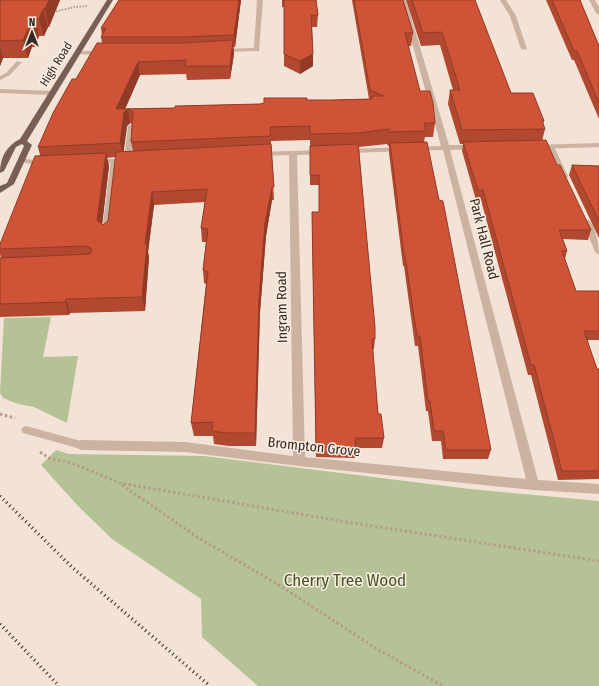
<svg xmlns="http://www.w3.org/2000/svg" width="599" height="686" viewBox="0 0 599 686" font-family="'Fira Sans Condensed',sans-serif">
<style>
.green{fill:#b5c295}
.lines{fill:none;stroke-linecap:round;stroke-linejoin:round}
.path-far1{stroke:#b79c8b;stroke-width:2;stroke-dasharray:1.5 1.5;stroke-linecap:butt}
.path{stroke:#b79c8b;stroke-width:3;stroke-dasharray:2.5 2.5;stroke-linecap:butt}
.service{fill:#cbb2a1;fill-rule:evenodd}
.minor{fill:#cbb2a1;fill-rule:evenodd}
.primary{fill:#785e54;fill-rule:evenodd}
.rail{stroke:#352924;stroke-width:3.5;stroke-dasharray:1 3.5;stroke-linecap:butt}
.wall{fill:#b2482f;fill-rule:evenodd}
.shaded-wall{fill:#913b26}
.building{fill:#cf5437;stroke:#913b26}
.labels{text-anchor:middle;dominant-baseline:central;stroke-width:3;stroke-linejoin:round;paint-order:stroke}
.far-street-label{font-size:12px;fill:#352924;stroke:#faeee2}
.street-label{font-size:14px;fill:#352924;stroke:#faeee2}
.near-park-label{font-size:17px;fill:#465427;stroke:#faeee2}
</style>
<rect width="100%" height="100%" fill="#f2e3d6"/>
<!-- green -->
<path class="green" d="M 51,317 L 43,357 L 78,356 L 67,423 L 34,407 L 18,404 L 3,398 L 0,393 L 4,318 Z
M 56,450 L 69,454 L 204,456 L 470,489 L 599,501 L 599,686 L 258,686 L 202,637 L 201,599 L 112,539 L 78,506 L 41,465 Z"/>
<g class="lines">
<!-- path-far1 -->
<path class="path-far1" d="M 53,12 L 75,7 L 88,6"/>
<!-- path -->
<path class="path" d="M 0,414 L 15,418
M 40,452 L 49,458 L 74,464 L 120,483 L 340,521 L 599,561
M 122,485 L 197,537 L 279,585 L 377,649 L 443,686"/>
<!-- service -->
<path class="service" d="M 500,0 L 506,0 L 516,16 L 527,49 L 526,50 L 521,49 L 510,16 Z
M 17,61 L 22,62 L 10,75 L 0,80 L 0,76 L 6,73 Z
M 131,124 L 134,126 L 132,160 L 128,162 L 124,160 L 128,126 Z
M 550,145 L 554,147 L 568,176 L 567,178 L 561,178 L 560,176 L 546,147 Z
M 111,159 L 117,159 L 118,161 L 110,232 L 106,235 L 102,232 Z
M 587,219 C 596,223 599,246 599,255 L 595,252 L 583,222 Z
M 26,426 L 81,441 L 85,442 L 86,445 L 85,448 L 81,449 L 23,433 L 21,430 L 23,427 Z"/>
<!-- minor -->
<path class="minor" d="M 257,0 L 263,0 L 259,51 L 219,52 L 218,51 L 221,49 L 254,48 Z
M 400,0 L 406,0 L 449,145 L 476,145 L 480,147 L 476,149 L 450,150 L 538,480 L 599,484 L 599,494 L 533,490 L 299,466 L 185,452 L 81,450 L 77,448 L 75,445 L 77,442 L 81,440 L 185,442 L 293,456 L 289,155 L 258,156 L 254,154 L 258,152 L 322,150 L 325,150 L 325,154 L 297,155 L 305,457 L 526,479 L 443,150 L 346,153 L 342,151 L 346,149 L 441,146 Z
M 589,0 L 595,0 L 599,7 L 599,15 L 596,13 Z
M 77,51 L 103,51 L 106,53 L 103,55 L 75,54 L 75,52 Z
M 0,89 L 52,91 L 56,93 L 52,95 L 0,93 Z
M 599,143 L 599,147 L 536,149 L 532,147 L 536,145 Z
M 19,158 L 35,160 L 48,165 L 40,168 L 33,164 L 19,162 Z
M 128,158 L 132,160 L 131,162 L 94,164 L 90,162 L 94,160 Z"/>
<!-- primary -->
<path class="primary" d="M 107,0 L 113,0 L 27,141 L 32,145 L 14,184 L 0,193 L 0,186 L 7,183 L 24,146 L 22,144 L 16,147 L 4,171 L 0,173 C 0,158 6,146 20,139 Z"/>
<!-- rail -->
<path class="rail" d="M 0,496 L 73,568 L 210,686
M 0,624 L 59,686"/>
</g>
<!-- wall -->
<path class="wall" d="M 0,0 L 60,0 L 49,27 L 48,27 L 44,36 L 39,36 L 35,47 L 32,47 L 28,58 L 3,58 L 0,66 Z
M 119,0 L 241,0 L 235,47 L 233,47 L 234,54 L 230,79 L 187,80 L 186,74 L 140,75 L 125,109 L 175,108 L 260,104 L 307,100 L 331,100 L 369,99 L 352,0 L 403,0 L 413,33 L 411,46 L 408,46 L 420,91 L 435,123 L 433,137 L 425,137 L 424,142 L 491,450 L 488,459 L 443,459 L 441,441 L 432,441 L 428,411 L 426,411 L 418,346 L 415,346 L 404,266 L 403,266 L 389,153 L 389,146 L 388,146 L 387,144 L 359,147 L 375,339 L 374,349 L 372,349 L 378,414 L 384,438 L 382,448 L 356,448 L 355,458 L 316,457 L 312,222 L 312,212 L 319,212 L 319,185 L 310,185 L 310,140 L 271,141 L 274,200 L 272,200 L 266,236 L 260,312 L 256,446 L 229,446 L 214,444 L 213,436 L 194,436 L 191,423 L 206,284 L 204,283 L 203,270 L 206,242 L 202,242 L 201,228 L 205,202 L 154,205 L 148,252 L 149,257 L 145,311 L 70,313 L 69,315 L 0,317 L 0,258 L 1,258 L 0,254 L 0,244 L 40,155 L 38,147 L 76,79 L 102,43 L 101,37 L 102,36 L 101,28 ZM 130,123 L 132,124 L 131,142 L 133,151 L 123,152 L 127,126 ZM 116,157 L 108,221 L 103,225 L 102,224 L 109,166 L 107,158 Z
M 282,0 L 316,0 L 318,15 L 317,27 L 312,27 L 313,66 L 300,74 L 284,66 L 284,7 L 282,7 Z
M 406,0 L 475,0 L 511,93 L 544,121 L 543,125 L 545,129 L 542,141 L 557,165 L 591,230 L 588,240 L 563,239 L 567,251 L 565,259 L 576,291 L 599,291 L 599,340 L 587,340 L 597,369 L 599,369 L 599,479 L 558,480 L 531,375 L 528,375 L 481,200 L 476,200 L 462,151 L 463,144 L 460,144 L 448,104 L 450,90 L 453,90 L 440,45 L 421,46 Z
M 546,0 L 580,0 L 599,46 L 599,119 L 574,60 L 572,60 Z
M 572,165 L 599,166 L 599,238 L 569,175 Z"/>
<!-- shaded-wall -->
<path class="shaded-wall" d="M 49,0 L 60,0 L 49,27 L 45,9 Z
M 239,0 L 241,0 L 235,47 L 234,35 Z
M 43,9 L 48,27 L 44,36 L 39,19 Z
M 35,19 L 39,36 L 35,47 L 30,29 Z
M 28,29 L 32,47 L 28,58 L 23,40 Z
M 233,40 L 234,54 L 230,79 L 230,66 Z
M 0,47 L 3,58 L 0,66 Z
M 313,54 L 313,66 L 300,74 L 300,61 Z
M 138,62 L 140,75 L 119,123 L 116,109 Z
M 128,109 L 130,123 L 127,126 L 123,157 L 120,143 L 124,112 Z
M 106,153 L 109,166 L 101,234 L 97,220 Z
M 272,187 L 272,200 L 266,236 L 260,312 L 256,446 L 255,433 L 259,299 L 265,223 Z
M 152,192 L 154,205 L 148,252 L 149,257 L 145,311 L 142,297 L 145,244 Z
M 66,299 L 70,313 L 69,315 L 65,302 Z"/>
<!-- building -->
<path class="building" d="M 0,0 L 49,0 L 45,9 L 43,9 L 39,19 L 35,19 L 30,29 L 28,29 L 23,40 L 0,41 Z
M 119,0 L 239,0 L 234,35 L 182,37 L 101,37 L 106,28 L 101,28 Z
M 284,0 L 316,0 L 318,15 L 311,15 L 313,54 L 300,61 L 284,54 Z
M 354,0 L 403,0 L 413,33 L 405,33 L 420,91 L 430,91 L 433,103 L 435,123 L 424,123 L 426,131 L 389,132 L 389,129 L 358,133 L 310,134 L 310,126 L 270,127 L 271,136 L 131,142 L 133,112 L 128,109 L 124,112 L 120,143 L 38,147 L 53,113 L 72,79 L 76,79 L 97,43 L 182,43 L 233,40 L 230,66 L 185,66 L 186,60 L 138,62 L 116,109 L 175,108 L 175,106 L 260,104 L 264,103 L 264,98 L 307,98 L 307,100 L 331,100 L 372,99 L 372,96 L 384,96 L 370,90 Z
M 412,0 L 475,0 L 511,93 L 533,93 L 544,121 L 542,121 L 545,129 L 462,130 L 450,90 L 460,90 L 442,32 L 423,33 Z
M 552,0 L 580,0 L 599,46 L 599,103 L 577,51 L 574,51 Z
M 546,140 L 557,165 L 560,165 L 591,230 L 559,230 L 567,251 L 562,251 L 576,291 L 599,291 L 599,331 L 584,331 L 597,369 L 599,369 L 599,471 L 562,471 L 534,365 L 531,365 L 483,190 L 478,190 L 463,142 Z
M 427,142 L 439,200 L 443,201 L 491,450 L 446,450 L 443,431 L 434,431 L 430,401 L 428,401 L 420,336 L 417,336 L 405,256 L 404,256 L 390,143 Z
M 271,144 L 274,187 L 272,187 L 265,223 L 259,299 L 255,433 L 227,433 L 212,431 L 213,422 L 191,423 L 208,272 L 203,270 L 208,229 L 201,228 L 207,189 L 152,192 L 145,244 L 147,244 L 142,297 L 66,299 L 65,302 L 0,304 L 0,258 L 90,254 L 92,251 L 91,248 L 86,246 L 0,249 L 0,244 L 35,156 L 106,153 L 97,220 L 103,225 L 108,221 L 116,152 Z
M 358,144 L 375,327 L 375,339 L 372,339 L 378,414 L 381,414 L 384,438 L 355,438 L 356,449 L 316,447 L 312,212 L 319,212 L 319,175 L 310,175 L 310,146 Z
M 572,165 L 599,166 L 599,221 Z"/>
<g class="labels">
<!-- far-street labels -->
<g class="far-street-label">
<text transform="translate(56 64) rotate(-58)">High Road</text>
</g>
<!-- street labels -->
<g class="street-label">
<text transform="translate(484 239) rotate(76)">Park Hall Road</text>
<text transform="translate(282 307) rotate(-91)">Ingram Road</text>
<text transform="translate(314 447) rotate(6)">Brompton Grove</text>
</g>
<!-- near-park labels -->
<g class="near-park-label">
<text x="345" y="580">Cherry Tree Wood</text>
</g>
</g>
<!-- north arrow -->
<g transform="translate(32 32)" stroke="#faeee2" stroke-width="3" paint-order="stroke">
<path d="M0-3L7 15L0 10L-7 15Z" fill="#352924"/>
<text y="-6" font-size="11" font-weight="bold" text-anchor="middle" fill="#352924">N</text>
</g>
</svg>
